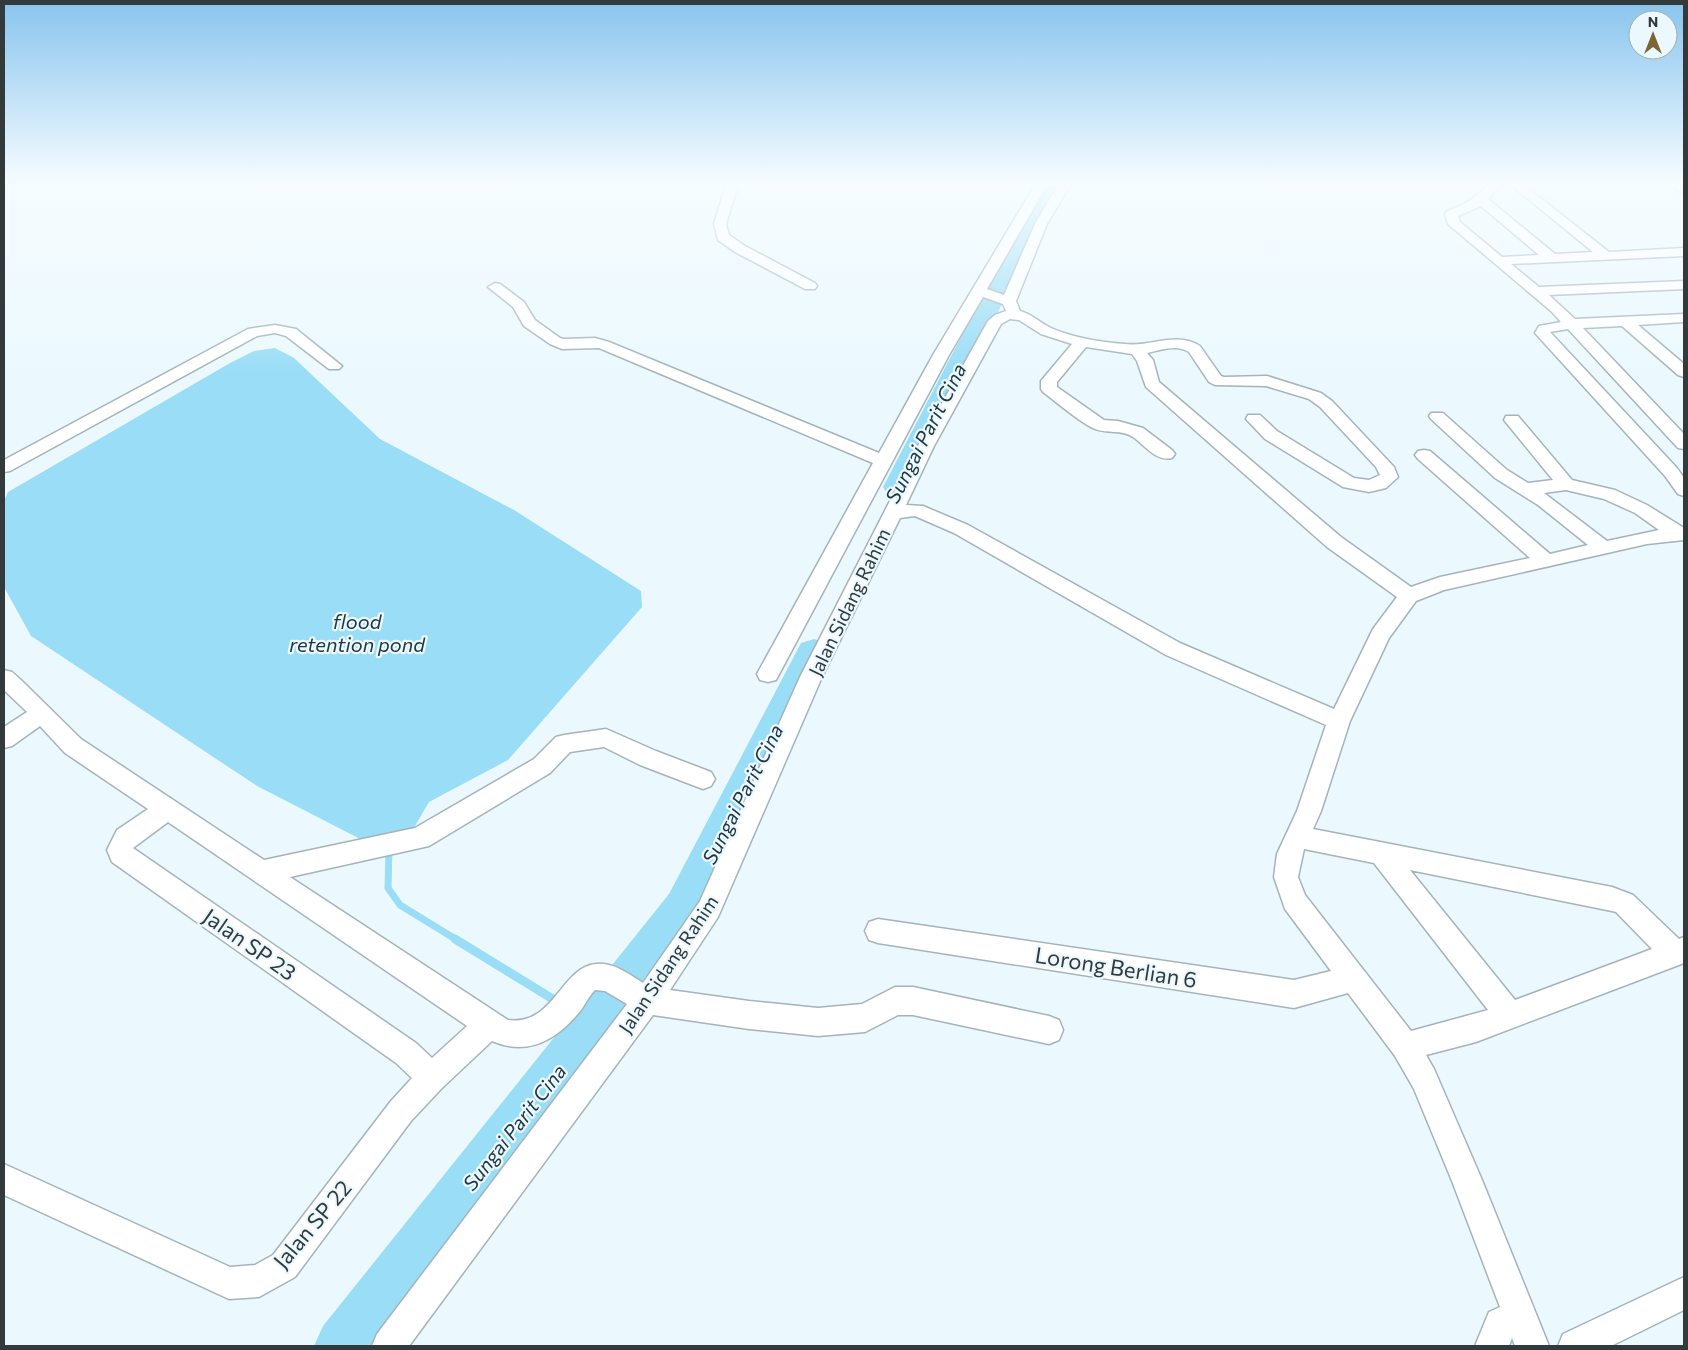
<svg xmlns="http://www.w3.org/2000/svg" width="1688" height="1350" viewBox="0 0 1688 1350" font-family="Commissioner,sans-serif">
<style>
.water{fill:#99ddf6}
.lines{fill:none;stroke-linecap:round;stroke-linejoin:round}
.stream-far1{stroke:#99ddf6;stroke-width:7}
.stream{stroke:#99ddf6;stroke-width:9}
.river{fill:#99ddf6;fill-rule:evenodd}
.minor-casing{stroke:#a4b4ba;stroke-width:3}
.minor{fill:#fff;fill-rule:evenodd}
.labels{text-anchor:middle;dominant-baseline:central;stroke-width:4.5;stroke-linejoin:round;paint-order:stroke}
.street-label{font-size:19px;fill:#333a3c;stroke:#ebf9fe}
.water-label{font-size:20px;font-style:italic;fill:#223840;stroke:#ebf9fe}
.near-street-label{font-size:22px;fill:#333a3c;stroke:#ebf9fe}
</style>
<rect width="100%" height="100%" fill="#ebf9fe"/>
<!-- water -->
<path class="water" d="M 275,348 L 294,358 L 380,439 L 514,510 L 641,591 L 642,607 L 508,760 L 429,802 L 408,838 L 372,845 L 257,786 L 31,636 L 4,587 L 4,501 L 8,492 L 230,363 L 254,351 Z"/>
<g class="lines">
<!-- stream-far1 -->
<path class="stream-far1" d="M 389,848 L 388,888 L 400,905 L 457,940"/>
<!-- stream -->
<path class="stream" d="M 455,939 L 556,1001"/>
<!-- river -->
<path class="river" d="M 1040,185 L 1060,185 L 913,487 L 909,494 L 898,497 L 887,494 L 883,487 Z
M 814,639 L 827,643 L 832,653 L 699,922 L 379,1346 L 314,1346 L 323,1326 L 669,894 L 801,643 Z"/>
<defs>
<path id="minor" d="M 726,185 L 738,185 L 726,224 L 729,235 L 745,246 L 815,283 L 817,286 L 815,289 L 805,289 L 735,252 L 718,240 L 714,224 Z
M 1035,185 L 1047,185 L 987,289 L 1004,295 L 1035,224 L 1058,185 L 1070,185 L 1047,224 L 1016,301 L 1020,311 C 1032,314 1040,323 1051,328 C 1074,338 1100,342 1125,344 C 1151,347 1176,331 1200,346 L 1221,376 L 1224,377 L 1267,376 L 1321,393 L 1332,401 L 1394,467 L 1398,477 L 1386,488 L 1369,492 L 1343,487 L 1265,439 L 1246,419 L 1248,415 L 1260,415 L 1277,431 L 1354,478 L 1369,480 L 1380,475 L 1376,467 L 1320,407 L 1309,399 L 1266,386 L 1215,385 L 1209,382 L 1189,352 C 1177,344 1161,350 1147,353 L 1153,360 L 1159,382 L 1341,537 L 1411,587 L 1440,577 L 1530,558 L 1418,459 L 1415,455 L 1418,451 L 1424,450 L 1430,451 L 1550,554 L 1588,545 L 1538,505 L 1495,478 L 1431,419 L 1429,416 L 1431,413 L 1443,413 L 1507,470 L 1528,483 L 1553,480 L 1504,420 L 1506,416 L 1518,416 L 1572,480 L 1615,490 L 1647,505 L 1684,528 L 1684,540 L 1647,544 L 1444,590 L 1416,601 L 1389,638 L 1350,721 L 1321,811 L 1313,829 L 1612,887 L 1633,895 L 1679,939 L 1684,937 L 1684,963 L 1476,1042 L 1426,1055 L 1434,1069 L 1482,1180 L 1549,1346 L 1515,1346 L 1512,1338 L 1509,1346 L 1475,1346 L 1489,1312 L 1500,1307 L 1452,1181 L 1414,1089 L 1395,1056 L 1348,993 L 1294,1008 L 878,943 L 869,940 L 865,931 L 869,922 L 878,919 L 1294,980 L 1331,971 L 1285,909 L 1274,877 L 1277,854 L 1297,811 L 1326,725 L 1166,655 L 954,533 L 915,516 L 900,518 L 822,677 L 718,917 L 670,990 L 749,1001 L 818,1008 L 862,1004 L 895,987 L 913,987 L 1049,1016 L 1059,1020 L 1063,1030 L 1059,1040 L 1049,1044 L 913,1015 L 898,1015 L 865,1032 L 818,1036 L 749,1029 L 653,1015 L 409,1346 L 372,1346 L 377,1334 L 627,1004 L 605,991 L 595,990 C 589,996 586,1003 581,1010 C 558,1039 529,1057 492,1041 L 442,1088 L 411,1121 L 295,1277 L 259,1297 L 229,1299 L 4,1195 L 4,1164 L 230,1267 L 255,1265 L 273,1255 L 391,1101 L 412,1078 L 396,1063 L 112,862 L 107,850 L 117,830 L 148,809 L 65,753 L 40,726 L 12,746 L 4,748 L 4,727 L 27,712 L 4,690 L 4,670 L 12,672 L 21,680 L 81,739 L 264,860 L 415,828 L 534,759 L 556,737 L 564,735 L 606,729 L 656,751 L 711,772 L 715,779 L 711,786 L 703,789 L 640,765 L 604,747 L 570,752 L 550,773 L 429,846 L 290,877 L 508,1020 C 559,1027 562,953 609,965 C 621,968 632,976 643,983 L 700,901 L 800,677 L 918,446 L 988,321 L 995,315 L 1006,311 L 1003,304 L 983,297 L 949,355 L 776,680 L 768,682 L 760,680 L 757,674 L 873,463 L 599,348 L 562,349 L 550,344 L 524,326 L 513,307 L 488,287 L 495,283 L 500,284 L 524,302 L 535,320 L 560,338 L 564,339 L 595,338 L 609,342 L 879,453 L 933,355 ZM 1010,319 L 1019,320 L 1041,334 L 1072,344 L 1041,381 L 1041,389 L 1043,392 C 1058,403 1079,422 1095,429 C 1107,434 1121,429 1133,437 C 1145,445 1156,462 1172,458 L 1175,454 L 1172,450 L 1143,428 L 1118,421 L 1104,420 L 1057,387 L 1057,382 L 1086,347 L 1132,354 L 1137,361 L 1146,387 L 1327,547 L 1397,597 L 1373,629 L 1334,709 L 1180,643 L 968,525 L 923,506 L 906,505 L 934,446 L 1001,324 ZM 1566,490 L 1604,499 L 1635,513 L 1659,530 L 1607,541 L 1544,493 ZM 168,822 L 467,1026 L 432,1058 L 416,1043 L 133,848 ZM 1304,849 L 1374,863 L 1488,1010 L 1411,1031 L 1305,895 L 1298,877 ZM 1410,870 L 1612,911 L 1616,912 L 1652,949 L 1515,1000 Z
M 1488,185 L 1501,185 L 1488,199 L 1555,254 L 1593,252 L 1511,185 L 1524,185 L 1609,252 L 1684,248 L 1684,256 L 1511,264 L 1539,287 L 1684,281 L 1684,289 L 1549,295 L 1575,319 L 1684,314 L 1684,322 L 1638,325 L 1684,364 L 1684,377 L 1678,375 L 1622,326 L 1583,328 L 1684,434 L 1684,449 L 1678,448 L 1568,329 L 1550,332 L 1677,468 L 1684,478 L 1684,496 L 1678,494 L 1665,476 L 1535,333 L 1539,326 L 1561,322 L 1551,311 L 1448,224 L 1445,214 L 1447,211 C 1467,204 1473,199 1488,185 ZM 1481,206 L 1539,255 L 1502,257 L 1460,222 L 1458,216 Z
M 1672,185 L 1684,185 L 1684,193 L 1680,192 Z
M 275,325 L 296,329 L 342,366 L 339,369 L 329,369 L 286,336 L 275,333 L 257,336 L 10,471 L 4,472 L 4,460 L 248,329 Z
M 1684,1277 L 1684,1310 L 1611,1346 L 1558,1346 L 1563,1334 Z"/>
</defs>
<!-- minor casing -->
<use href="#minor" class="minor-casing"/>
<!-- minor -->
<use href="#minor" class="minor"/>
</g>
<!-- sky -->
<linearGradient id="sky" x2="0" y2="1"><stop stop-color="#88c4ee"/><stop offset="0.49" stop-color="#f6fcff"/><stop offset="1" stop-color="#f6fcff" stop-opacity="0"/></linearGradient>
<rect width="1688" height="374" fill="url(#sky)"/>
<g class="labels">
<!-- street labels -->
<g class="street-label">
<text transform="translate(849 602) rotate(-64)">Jalan Sidang Rahim</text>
<text transform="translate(668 964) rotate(-56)">Jalan Sidang Rahim</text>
</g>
<!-- water labels -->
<g class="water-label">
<text transform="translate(925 433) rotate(-63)">Sungai Parit Cina</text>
<text x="357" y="621">flood<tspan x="357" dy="23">retention pond</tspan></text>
<text transform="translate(742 794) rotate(-63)">Sungai Parit Cina</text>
<text transform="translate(514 1127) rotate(-52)">Sungai Parit Cina</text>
</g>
<!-- near-street labels -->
<g class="near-street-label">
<text transform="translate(250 944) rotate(35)">Jalan SP 23</text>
<text transform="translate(1116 967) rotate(9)">Lorong Berlian 6</text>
<text transform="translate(312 1224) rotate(-50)">Jalan SP 22</text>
</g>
</g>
<!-- border -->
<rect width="1688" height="1350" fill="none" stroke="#333a3c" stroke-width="10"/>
<!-- north arrow -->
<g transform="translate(1653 35)"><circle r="24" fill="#ebf9fe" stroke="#a1adb0"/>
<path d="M0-4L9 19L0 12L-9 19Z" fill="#7c6636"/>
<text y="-8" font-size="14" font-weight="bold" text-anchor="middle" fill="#333a3c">N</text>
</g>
</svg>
